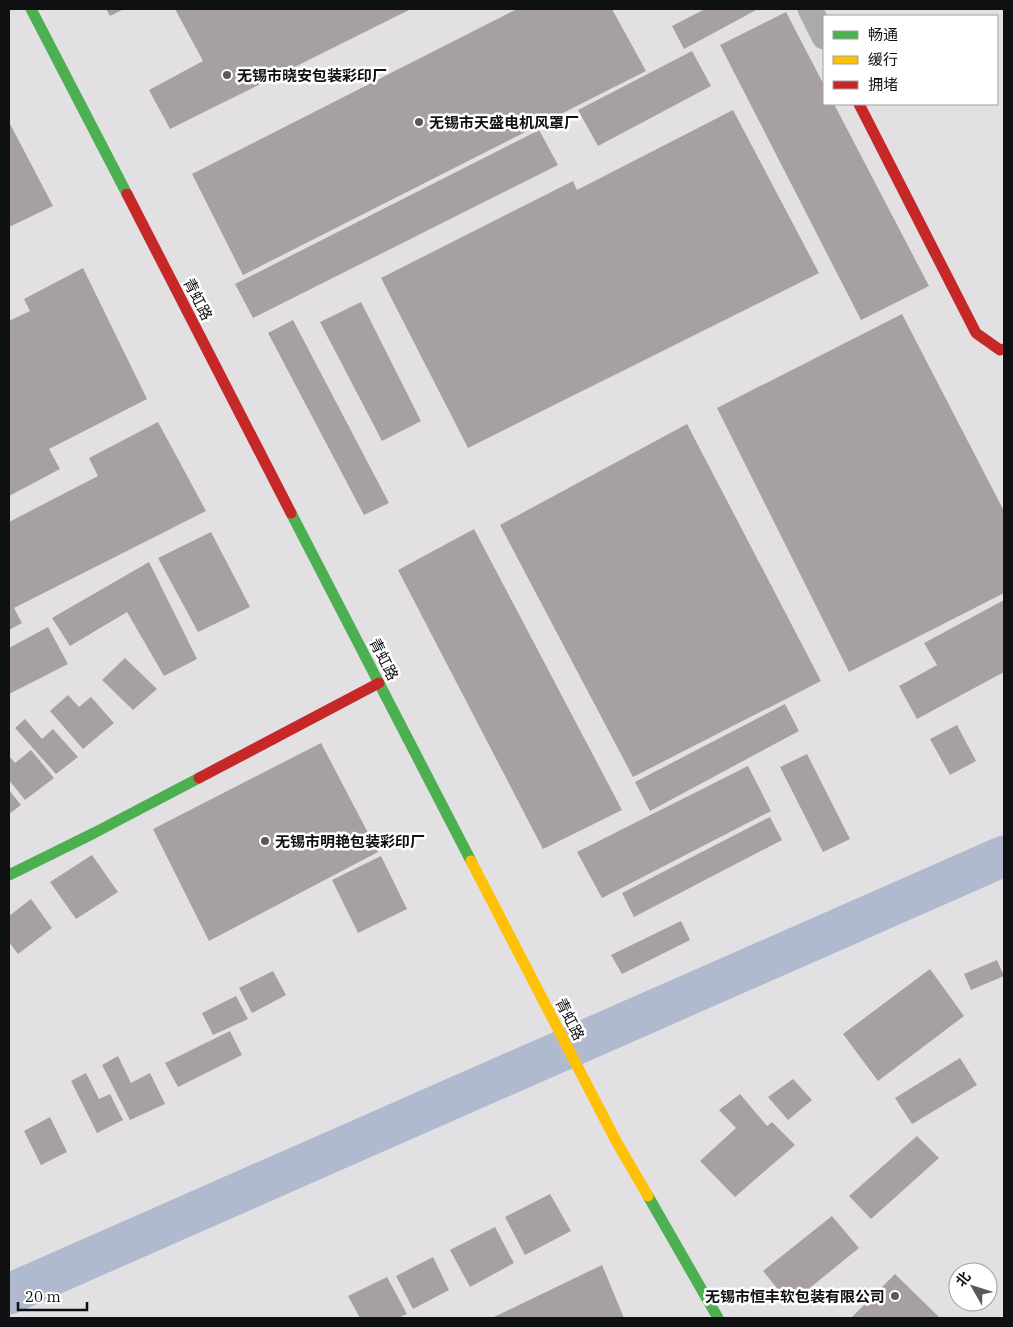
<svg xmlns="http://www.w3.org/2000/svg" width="1013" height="1327" viewBox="0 0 1013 1327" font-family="'IBM Plex Serif','Noto Sans SC',serif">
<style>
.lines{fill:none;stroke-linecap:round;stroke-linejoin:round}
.river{stroke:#b0bace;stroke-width:41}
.building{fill:#a6a0a4}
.street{stroke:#abaaab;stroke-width:25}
.fast{stroke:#4caf50;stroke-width:11}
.slow{stroke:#ffc107;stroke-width:11}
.jam{stroke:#c62828;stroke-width:11}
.poi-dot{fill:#5a585b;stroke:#fff;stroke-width:2}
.labels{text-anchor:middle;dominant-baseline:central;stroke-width:5;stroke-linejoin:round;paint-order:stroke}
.poi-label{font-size:15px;font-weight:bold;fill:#100f11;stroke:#fff;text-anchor:start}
.street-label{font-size:15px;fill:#100f11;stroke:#fff}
</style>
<rect width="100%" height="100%" fill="#e3e0e4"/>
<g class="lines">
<!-- river -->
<path class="river" d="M 9,1294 L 1004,856"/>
</g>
<!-- building -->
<path class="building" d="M 106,9 L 124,9 L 110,16 Z
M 175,9 L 411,9 L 170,129 L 149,90 L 203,61 Z
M 517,9 L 612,9 L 646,71 L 243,275 L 192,174 Z
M 705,9 L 758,9 L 684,49 L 672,26 Z
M 786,12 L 824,85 L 824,104 L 834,104 L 929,286 L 861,320 L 720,45 Z
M 692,51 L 711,86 L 598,146 L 578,110 Z
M 733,110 L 819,273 L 468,448 L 381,278 L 573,181 L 577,190 Z
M 9,122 L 53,206 L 9,227 Z
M 539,130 L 558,165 L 253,318 L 235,284 Z
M 83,268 L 147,399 L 49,449 L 60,469 L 9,496 L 9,321 L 30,311 L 24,299 Z
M 361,302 L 421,421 L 382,441 L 320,322 Z
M 902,314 L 1004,511 L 1004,593 L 849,672 L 717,408 Z
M 293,320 L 389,503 L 364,515 L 268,333 Z
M 158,422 L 206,511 L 14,608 L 22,623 L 9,630 L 9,522 L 98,476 L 89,458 Z
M 687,424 L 821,681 L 633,777 L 500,525 Z
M 474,529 L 622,810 L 543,849 L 398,570 Z
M 211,532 L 250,607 L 198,632 L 158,558 Z
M 149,562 L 197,659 L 164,676 L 127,612 L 70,646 L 52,618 Z
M 1004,600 L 1004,672 L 917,719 L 899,686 L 937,665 L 924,643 Z
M 48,627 L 68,664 L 9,694 L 9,648 Z
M 125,658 L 157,689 L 133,710 L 102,680 Z
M 68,695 L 79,707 L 91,697 L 114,723 L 83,749 L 50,711 Z
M 785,704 L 799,731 L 650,811 L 635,782 Z
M 25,719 L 42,739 L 53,729 L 78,757 L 56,774 L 15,728 Z
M 957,725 L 976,761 L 950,775 L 930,739 Z
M 321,743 L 378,852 L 209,941 L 153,829 Z
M 31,750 L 54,778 L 25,800 L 9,780 L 9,756 L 15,763 Z
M 807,754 L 850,839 L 823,852 L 780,767 Z
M 748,766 L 771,811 L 602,898 L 577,852 Z
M 9,790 L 21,805 L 9,814 Z
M 770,817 L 782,840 L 634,917 L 622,893 Z
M 92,855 L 118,892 L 76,919 L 50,882 Z
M 381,856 L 407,909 L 358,933 L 332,880 Z
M 31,899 L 52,928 L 18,954 L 9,942 L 9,916 Z
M 681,921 L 690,940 L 622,974 L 611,955 Z
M 997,960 L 1004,976 L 971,990 L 964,974 Z
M 930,969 L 964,1016 L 878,1081 L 843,1034 Z
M 273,971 L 286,995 L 252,1013 L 239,988 Z
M 236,996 L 248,1019 L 213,1035 L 202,1013 Z
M 230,1031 L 242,1055 L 178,1087 L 165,1063 Z
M 118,1056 L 131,1083 L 150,1073 L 165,1104 L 130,1120 L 102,1065 Z
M 960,1058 L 977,1085 L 912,1124 L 895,1098 Z
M 86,1073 L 99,1099 L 110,1094 L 123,1120 L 97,1133 L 71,1081 Z
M 793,1079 L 812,1100 L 788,1120 L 768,1097 Z
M 740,1094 L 767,1126 L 772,1122 L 795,1145 L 735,1197 L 700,1161 L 736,1128 L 719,1110 Z
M 50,1117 L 67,1152 L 41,1165 L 24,1131 Z
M 917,1136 L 939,1158 L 871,1219 L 849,1196 Z
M 550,1194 L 571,1231 L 525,1255 L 505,1217 Z
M 832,1216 L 859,1248 L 790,1304 L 763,1271 Z
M 495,1227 L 514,1263 L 470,1287 L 450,1250 Z
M 433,1257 L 449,1290 L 413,1309 L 396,1276 Z
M 602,1265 L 624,1318 L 492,1318 Z
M 895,1274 L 940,1318 L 851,1318 Z
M 387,1277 L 407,1314 L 398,1318 L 360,1318 L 348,1296 Z"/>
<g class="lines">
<!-- street -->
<path class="street" d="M 810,9 L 824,37"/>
<!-- fast -->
<path class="fast" d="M 31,9 L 127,194
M 291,513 L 471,861
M 9,875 L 94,833 L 199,778
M 648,1196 L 718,1318"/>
<!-- slow -->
<path class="slow" d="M 471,861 L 616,1141 L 648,1196"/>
<!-- jam -->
<path class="jam" d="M 859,104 L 976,333 L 1000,350 L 1004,349
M 127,194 L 291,513
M 199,778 L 379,683"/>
</g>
<!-- markers -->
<g class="poi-dot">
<circle cx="227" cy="75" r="5"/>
<circle cx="419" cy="122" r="5"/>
<circle cx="265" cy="841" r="5"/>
<circle cx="895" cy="1296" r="5"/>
</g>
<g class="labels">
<!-- poi labels -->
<g class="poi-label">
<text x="237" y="75">无锡市晓安包装彩印厂</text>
<text x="429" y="122">无锡市天盛电机风罩厂</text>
<text x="275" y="841">无锡市明艳包装彩印厂</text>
<text x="885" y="1296" text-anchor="end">无锡市恒丰软包装有限公司</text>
</g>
<!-- street labels -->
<g class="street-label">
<text transform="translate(198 299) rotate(63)">青虹路</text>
<text transform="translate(384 659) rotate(63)">青虹路</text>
<text transform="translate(570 1019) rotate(63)">青虹路</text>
</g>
</g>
<!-- border -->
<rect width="1013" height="1327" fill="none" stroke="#100f11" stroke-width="20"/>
<!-- legend -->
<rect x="823" y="15" width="175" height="90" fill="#ffffff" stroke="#9f9fa0"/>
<rect x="833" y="31" width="25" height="8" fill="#4caf50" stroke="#9f9fa0"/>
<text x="868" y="40" font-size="15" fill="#100f11">畅通</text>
<rect x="833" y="56" width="25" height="8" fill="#ffc107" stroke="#9f9fa0"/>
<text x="868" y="65" font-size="15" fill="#100f11">缓行</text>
<rect x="833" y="81" width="25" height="8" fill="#c62828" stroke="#9f9fa0"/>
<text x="868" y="90" font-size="15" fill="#100f11">拥堵</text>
<!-- north arrow -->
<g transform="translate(973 1287) rotate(309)"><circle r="24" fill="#ffffff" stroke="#9f9fa0"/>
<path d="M0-4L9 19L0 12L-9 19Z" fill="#5a585b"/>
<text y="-8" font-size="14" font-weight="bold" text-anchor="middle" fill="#100f11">北</text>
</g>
<!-- scale -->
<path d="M18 1302v8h69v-8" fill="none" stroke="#100f11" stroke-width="2.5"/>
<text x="25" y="1302" font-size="15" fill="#100f11" stroke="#ffffff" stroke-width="4" paint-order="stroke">20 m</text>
</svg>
